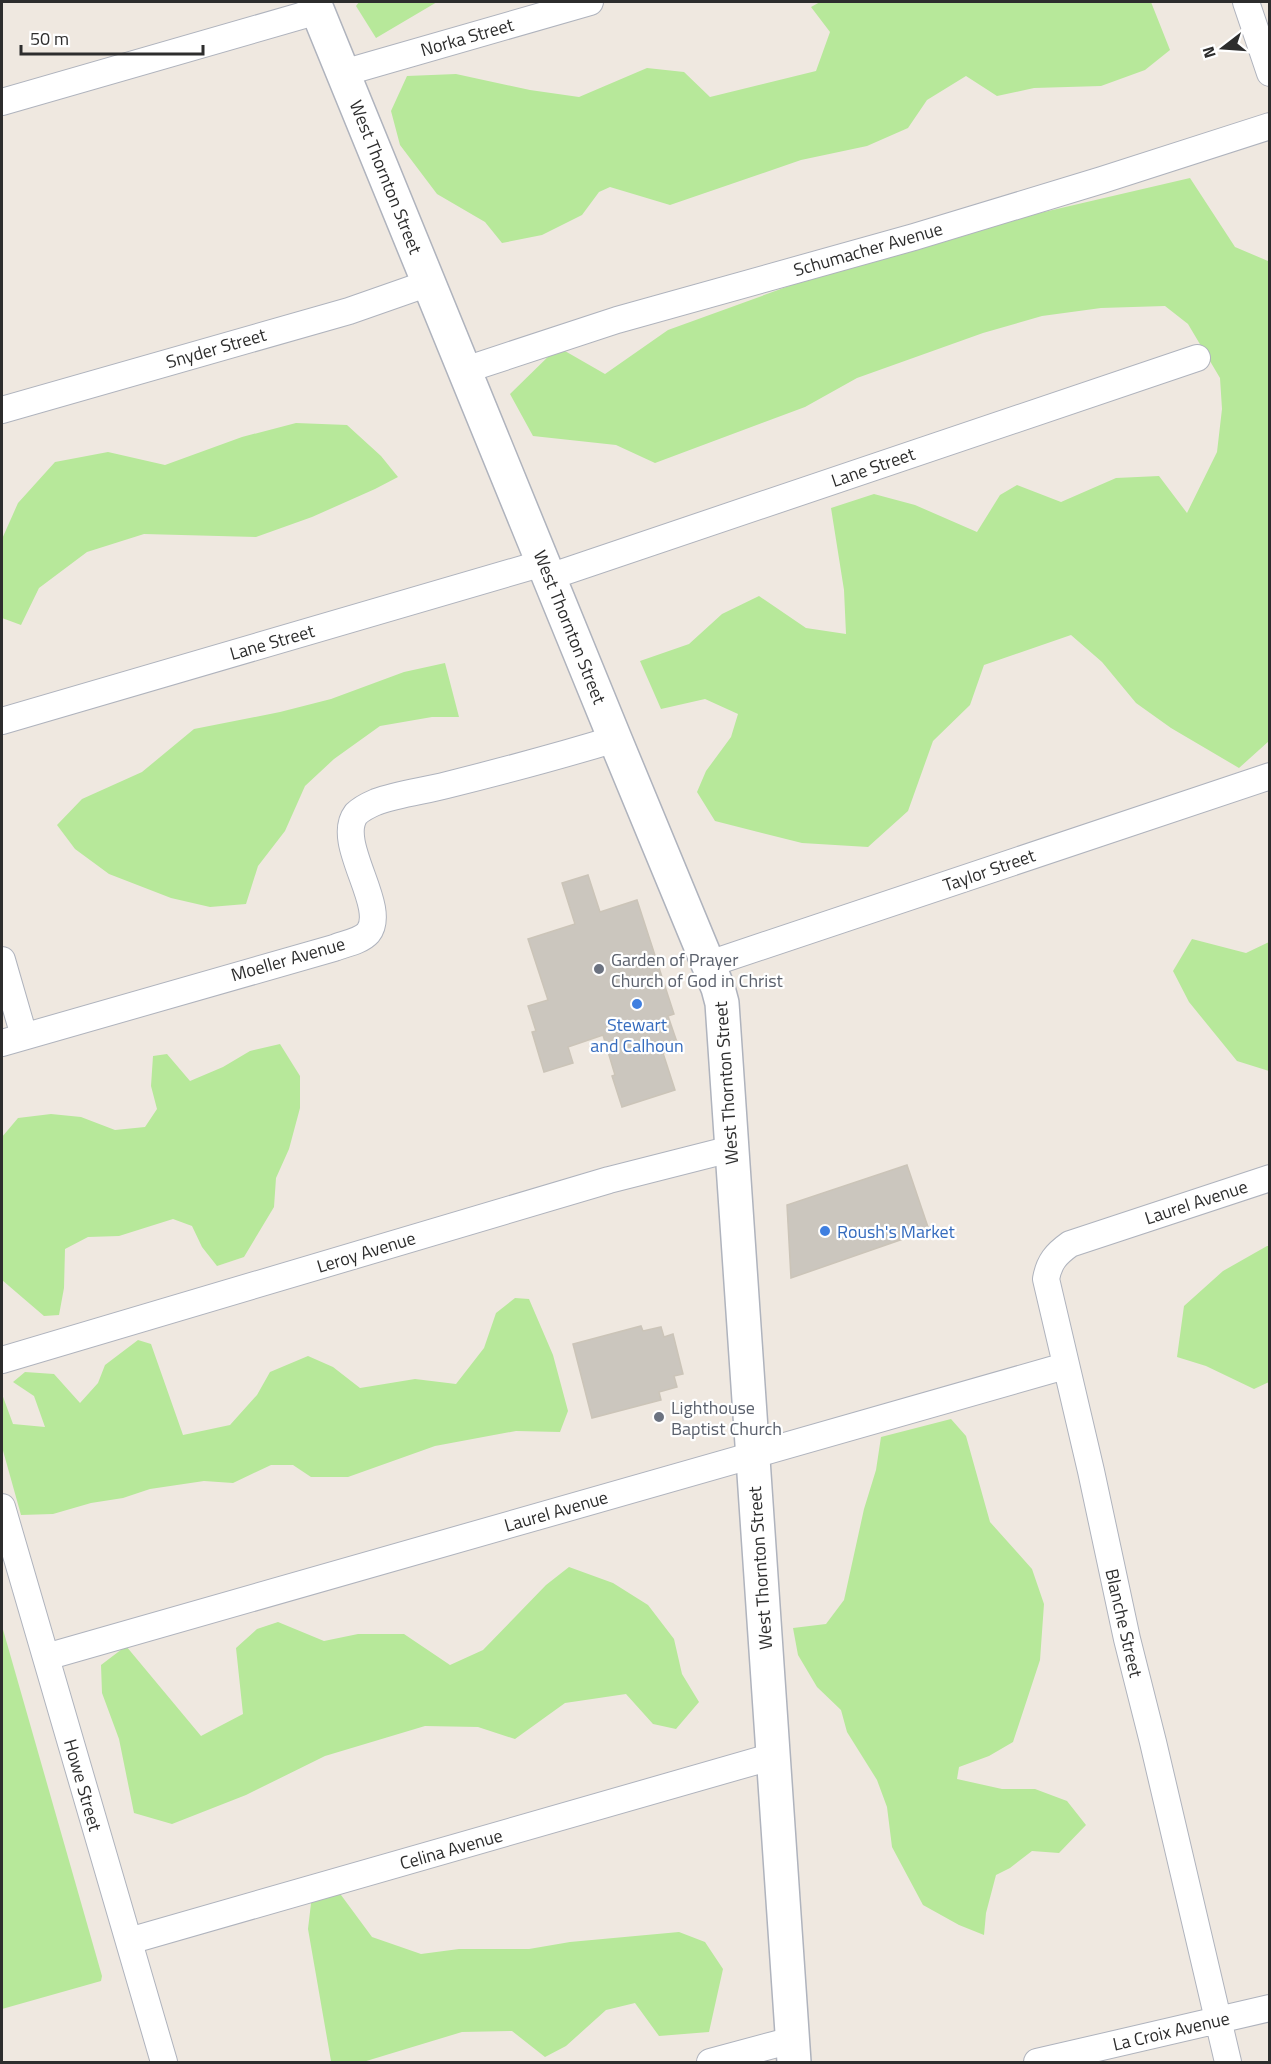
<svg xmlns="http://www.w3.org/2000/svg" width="1271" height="2064" viewBox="0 0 1271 2064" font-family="'Titillium Web',sans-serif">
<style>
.green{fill:#b7e89a}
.building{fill:#cbc6be;stroke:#cbc4b8;stroke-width:1.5}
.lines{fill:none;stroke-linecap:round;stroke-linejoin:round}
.street-casing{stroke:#afb3bd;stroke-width:28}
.secondary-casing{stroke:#afb3bd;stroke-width:36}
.street{stroke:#fff;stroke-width:26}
.secondary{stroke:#fff;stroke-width:33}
.worship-dot{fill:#6b7280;stroke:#fff;stroke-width:2}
.shop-dot{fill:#3f7fe0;stroke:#fff;stroke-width:2}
.labels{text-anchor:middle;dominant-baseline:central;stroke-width:4.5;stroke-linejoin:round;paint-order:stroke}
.street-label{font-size:18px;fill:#2d2d2d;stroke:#fff}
.worship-label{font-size:18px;fill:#5b616d;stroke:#fff;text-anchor:start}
.shop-label{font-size:18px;fill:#366cbe;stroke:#fff}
</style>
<rect width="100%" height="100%" fill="#efe8e0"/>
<!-- green -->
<path class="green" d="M 359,2 L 437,2 L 376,38 L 356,6 Z
M 820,2 L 1151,2 L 1170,50 L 1145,70 L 1101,86 L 1034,88 L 997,96 L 966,76 L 927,100 L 908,128 L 867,146 L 801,160 L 670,205 L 610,187 L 599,192 L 582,215 L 542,235 L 502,243 L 485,222 L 437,194 L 400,145 L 391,111 L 407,76 L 456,74 L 530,90 L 579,97 L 647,68 L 684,72 L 710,97 L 816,71 L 830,32 L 811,7 Z
M 1190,178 L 1235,247 L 1268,261 L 1270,275 L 1269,741 L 1239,768 L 1171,728 L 1136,703 L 1102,662 L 1071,635 L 984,665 L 970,705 L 933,741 L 908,811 L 868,847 L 802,843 L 715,821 L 697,792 L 706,771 L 731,737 L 738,714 L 705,699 L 661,709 L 640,661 L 689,644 L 722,614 L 759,596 L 806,628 L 846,634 L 844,590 L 831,508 L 874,494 L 915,505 L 977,532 L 1000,495 L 1017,485 L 1061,502 L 1116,478 L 1159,476 L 1187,513 L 1217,452 L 1222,409 L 1220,378 L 1188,324 L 1165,306 L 1101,308 L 1042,316 L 983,333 L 857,378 L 805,407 L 655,463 L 616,445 L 533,436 L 510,394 L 558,347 L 605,374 L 668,330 L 836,269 L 1009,220 Z
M 296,423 L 347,425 L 381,456 L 398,477 L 375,489 L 312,517 L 256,537 L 144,534 L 87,552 L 39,588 L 21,625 L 2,618 L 2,539 L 18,503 L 55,462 L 108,452 L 165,465 L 242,437 Z
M 445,663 L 459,717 L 432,717 L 380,726 L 334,759 L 305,786 L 285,831 L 258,866 L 246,904 L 210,907 L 171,898 L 109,874 L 75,849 L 57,825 L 82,799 L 142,772 L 194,729 L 280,712 L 331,699 L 404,672 Z
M 1192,939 L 1246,953 L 1269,942 L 1269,1071 L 1237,1061 L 1189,1002 L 1173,971 Z
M 280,1044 L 300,1076 L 300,1108 L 289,1149 L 276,1178 L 274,1207 L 244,1257 L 217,1266 L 202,1247 L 192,1226 L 173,1219 L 119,1236 L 88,1237 L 65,1249 L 64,1288 L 59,1315 L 44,1316 L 2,1280 L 2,1137 L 18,1118 L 51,1114 L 81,1117 L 115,1130 L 145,1127 L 157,1109 L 151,1086 L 153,1056 L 167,1054 L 190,1081 L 223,1067 L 250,1051 Z
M 1267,1246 L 1269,1246 L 1269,1382 L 1254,1389 L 1206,1366 L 1177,1357 L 1184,1306 L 1223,1271 Z
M 515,1298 L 529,1299 L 553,1355 L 568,1411 L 560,1432 L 516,1431 L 435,1446 L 348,1477 L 311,1477 L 293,1465 L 271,1465 L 233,1483 L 204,1481 L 150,1489 L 123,1498 L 91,1503 L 53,1514 L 21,1515 L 2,1447 L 2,1394 L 13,1424 L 45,1427 L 34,1396 L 13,1382 L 25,1372 L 54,1374 L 80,1403 L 98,1383 L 105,1365 L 138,1340 L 151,1344 L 183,1435 L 230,1425 L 257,1395 L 270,1372 L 308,1356 L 333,1367 L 360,1388 L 415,1379 L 456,1384 L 484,1348 L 496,1313 Z
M 951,1419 L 966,1436 L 990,1522 L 1032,1569 L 1044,1604 L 1040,1660 L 1013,1742 L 989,1756 L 959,1767 L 957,1779 L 1002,1789 L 1035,1789 L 1067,1801 L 1086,1825 L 1059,1853 L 1032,1851 L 1010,1868 L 996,1875 L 986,1913 L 984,1935 L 959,1925 L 923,1905 L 892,1847 L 887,1807 L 877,1780 L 847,1732 L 841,1710 L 817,1687 L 798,1655 L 793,1628 L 826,1624 L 844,1600 L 864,1509 L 876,1470 L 881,1437 Z
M 569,1567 L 613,1583 L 648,1605 L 674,1639 L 682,1674 L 699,1702 L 676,1729 L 653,1724 L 626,1694 L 565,1703 L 515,1739 L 478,1727 L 425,1726 L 325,1756 L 246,1795 L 172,1824 L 134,1813 L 119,1739 L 102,1693 L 101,1665 L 126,1646 L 201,1736 L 243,1714 L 236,1648 L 257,1629 L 278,1622 L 324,1641 L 358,1634 L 404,1634 L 450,1665 L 483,1650 L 546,1585 Z
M 2,1626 L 102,1976 L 101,1981 L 2,2009 Z
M 312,1895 L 341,1895 L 372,1937 L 421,1954 L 459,1949 L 529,1949 L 570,1942 L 679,1932 L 705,1942 L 723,1969 L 709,2032 L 659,2036 L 635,2003 L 606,2010 L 566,2046 L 545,2057 L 512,2031 L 462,2032 L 363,2062 L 331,2061 L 308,1929 Z"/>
<!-- building -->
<path class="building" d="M 588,875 L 600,912 L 637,900 L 674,1014 L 668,1016 L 679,1048 L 663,1053 L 675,1090 L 622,1107 L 612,1076 L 615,1075 L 603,1035 L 568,1047 L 573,1063 L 544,1072 L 532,1032 L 536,1031 L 528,1006 L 548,1000 L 528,939 L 575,924 L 562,883 Z
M 907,1165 L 929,1230 L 791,1278 L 787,1205 Z
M 641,1326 L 643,1331 L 661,1327 L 664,1337 L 673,1334 L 683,1374 L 674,1376 L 677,1387 L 659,1392 L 661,1400 L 592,1418 L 573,1344 Z"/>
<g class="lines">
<defs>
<path id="street" d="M 1246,2 L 1270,73
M 343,73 L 590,2
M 2,102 L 318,11
M 465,370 L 617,320 L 914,237 L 1102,180 L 1270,126
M 2,410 L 349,311 L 429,283
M 549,577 L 1197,358
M 2,721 L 543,563
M 2,960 L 24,1036
M 709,964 L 1270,776
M 2,1043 L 334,948 C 344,944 361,941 368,933 C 389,907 334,843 356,814 C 361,809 369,805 376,802 C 398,794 424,791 447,785 C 503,771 560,756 615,739
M 2,1360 L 609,1180 L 731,1149
M 2,1507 L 164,2062
M 46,1657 L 1065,1366
M 129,1941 L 774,1756
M 710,2062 L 792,2040
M 1037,2062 L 1270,2008
M 1228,2062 L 1153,1742 L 1127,1639 L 1091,1471 L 1046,1279 C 1049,1262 1056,1254 1070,1244 L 1270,1178"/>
<path id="secondary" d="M 314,2 L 615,739 L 718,988 L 722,1003 L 794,2062"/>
</defs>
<!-- street casing -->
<use href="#street" class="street-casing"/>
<!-- secondary casing -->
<use href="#secondary" class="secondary-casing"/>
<!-- street -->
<use href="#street" class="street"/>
<!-- secondary -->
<use href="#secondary" class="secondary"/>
</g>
<!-- markers -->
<g class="worship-dot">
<circle cx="599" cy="969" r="6"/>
<circle cx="659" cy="1417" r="6"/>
</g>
<g class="shop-dot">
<circle cx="637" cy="1004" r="6"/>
<circle cx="825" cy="1231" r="6"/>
</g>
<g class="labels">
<!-- street labels -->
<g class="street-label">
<text transform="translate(467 37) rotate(-16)">Norka Street</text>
<text transform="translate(386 177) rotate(68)">West Thornton Street</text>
<text transform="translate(868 249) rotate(-16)">Schumacher Avenue</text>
<text transform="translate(216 348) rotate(-16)">Snyder Street</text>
<text transform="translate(873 467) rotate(-19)">Lane Street</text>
<text transform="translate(570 627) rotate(68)">West Thornton Street</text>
<text transform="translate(272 642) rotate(-16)">Lane Street</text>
<text transform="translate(989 870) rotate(-19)">Taylor Street</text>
<text transform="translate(288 959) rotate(-16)">Moeller Avenue</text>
<text transform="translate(726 1083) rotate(-94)">West Thornton Street</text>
<text transform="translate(1196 1202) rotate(-18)">Laurel Avenue</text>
<text transform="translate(366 1252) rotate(-17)">Leroy Avenue</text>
<text transform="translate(556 1511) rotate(-16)">Laurel Avenue</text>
<text transform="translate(760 1568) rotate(-94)">West Thornton Street</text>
<text transform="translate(1124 1623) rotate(77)">Blanche Street</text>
<text transform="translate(83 1785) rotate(74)">Howe Street</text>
<text transform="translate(451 1849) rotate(-16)">Celina Avenue</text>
<text transform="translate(1171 2031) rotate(-13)">La Croix Avenue</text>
</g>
<!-- worship labels -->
<g class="worship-label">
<text x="611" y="959">Garden of Prayer<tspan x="611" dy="21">Church of God in Christ</tspan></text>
<text x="671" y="1407">Lighthouse<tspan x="671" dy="21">Baptist Church</tspan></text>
</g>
<!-- shop labels -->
<g class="shop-label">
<text x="637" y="1024">Stewart<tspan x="637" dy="21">and Calhoun</tspan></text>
<text x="837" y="1231" text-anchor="start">Roush's Market</text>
</g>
</g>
<!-- border -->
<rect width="1271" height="2064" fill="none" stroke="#2d2d2d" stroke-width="6"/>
<!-- north arrow -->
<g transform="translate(1223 48) rotate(253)" stroke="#ffffff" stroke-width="4.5" paint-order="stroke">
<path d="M0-4.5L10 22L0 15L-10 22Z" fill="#2d2d2d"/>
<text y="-9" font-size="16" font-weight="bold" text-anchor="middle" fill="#2d2d2d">N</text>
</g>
<!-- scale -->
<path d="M21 45v9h182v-9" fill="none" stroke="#2d2d2d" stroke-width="3"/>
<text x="30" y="45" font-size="18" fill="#2d2d2d" stroke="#ffffff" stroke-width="4.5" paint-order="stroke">50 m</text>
</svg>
